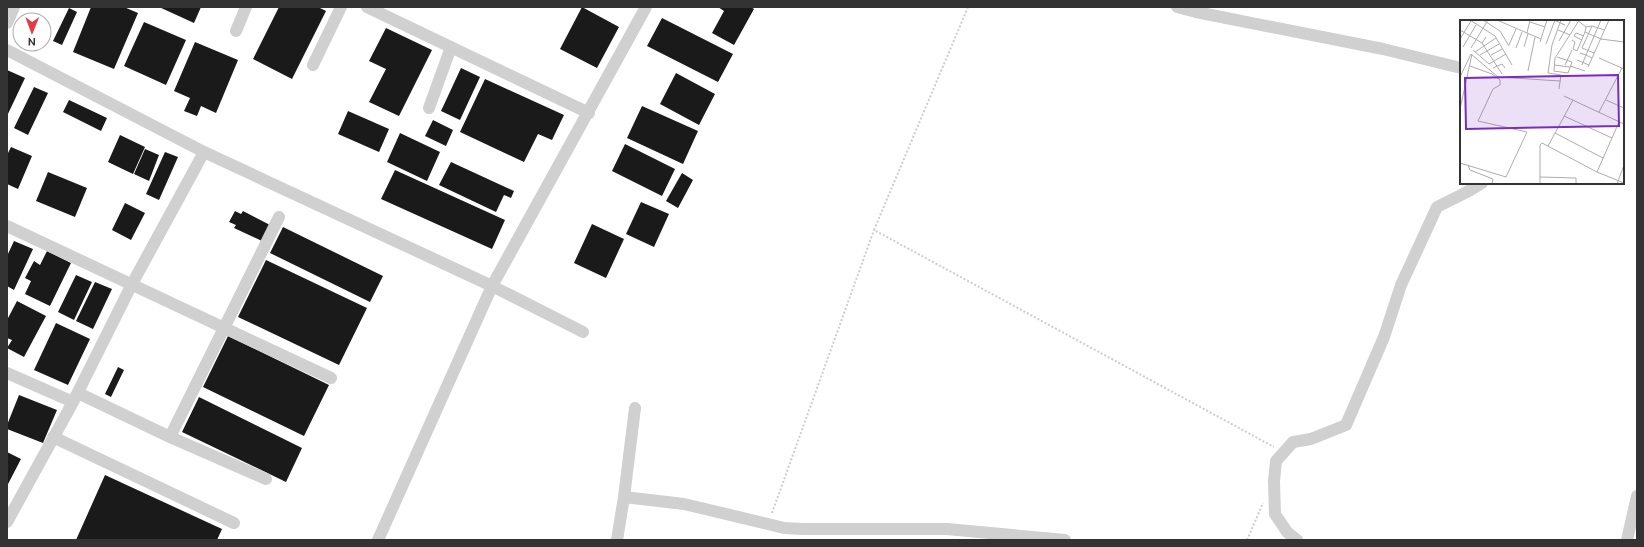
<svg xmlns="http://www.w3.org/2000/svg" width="1644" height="547" viewBox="0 0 1644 547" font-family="Ubuntu,sans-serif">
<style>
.building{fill:#1a1a1a}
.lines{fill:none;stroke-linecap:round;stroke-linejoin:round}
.path{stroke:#cdcdcd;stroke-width:2;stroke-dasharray:2 2;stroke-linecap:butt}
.minor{stroke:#d0d0d0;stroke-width:12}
.inset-road{fill:none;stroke:#adadad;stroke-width:1}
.view{fill:#7b2cbf;fill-opacity:0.15;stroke:#7b2cbf;stroke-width:2}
.inset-edge{fill:none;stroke:#333;stroke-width:2}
</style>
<rect width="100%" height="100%" fill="#fff"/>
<!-- building -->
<path class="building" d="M 91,7 L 124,7 L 138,13 L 114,69 L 73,52 Z
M 159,7 L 201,7 L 194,23 Z
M 279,7 L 318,7 L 326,11 L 292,79 L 253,59 Z
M 582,7 L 619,27 L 597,68 L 560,49 Z
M 718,7 L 751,7 L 754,9 L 734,45 L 712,33 L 724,11 Z
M 69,8 L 77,12 L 62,45 L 53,41 Z
M 662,18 L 733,54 L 718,82 L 647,46 Z
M 144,22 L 186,40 L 166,85 L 124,66 Z
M 386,28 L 432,50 L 399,116 L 369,102 L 386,69 L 369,61 Z
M 195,42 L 238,60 L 216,113 L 201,106 L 197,116 L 184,111 L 190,98 L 174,91 Z
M 461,68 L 480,77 L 460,120 L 441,111 Z
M 7,70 L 25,78 L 7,116 Z
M 676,73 L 715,94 L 699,125 L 660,104 Z
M 485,79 L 564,115 L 552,140 L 538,134 L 524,162 L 460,132 Z
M 34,87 L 48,93 L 28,135 L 14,128 Z
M 69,100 L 107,118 L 101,131 L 63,112 Z
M 642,106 L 698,131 L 683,164 L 627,138 Z
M 348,111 L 389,129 L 379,152 L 338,134 Z
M 433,120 L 453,130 L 446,146 L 425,136 Z
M 400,133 L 440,152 L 427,181 L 387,162 Z
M 120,135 L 145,147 L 133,174 L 108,162 Z
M 625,144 L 675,169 L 662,196 L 612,171 Z
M 11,147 L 32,156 L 18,189 L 7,184 L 7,155 Z
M 145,149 L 159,155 L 149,181 L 134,174 Z
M 165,152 L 178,157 L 159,200 L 146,194 Z
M 451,162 L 514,191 L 511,198 L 504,195 L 496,212 L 439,185 Z
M 395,170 L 505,220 L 492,249 L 381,199 Z
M 48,172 L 87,188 L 75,217 L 36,201 Z
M 682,173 L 693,180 L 678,208 L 666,201 Z
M 641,202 L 669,214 L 654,247 L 626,234 Z
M 125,203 L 145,213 L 131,240 L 112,230 Z
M 235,211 L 241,214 L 243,211 L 270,225 L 262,241 L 234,228 L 236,225 L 229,222 Z
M 592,224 L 624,239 L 606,278 L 574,263 Z
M 283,227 L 383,276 L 370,302 L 270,253 Z
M 14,241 L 33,249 L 14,290 L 7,286 L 7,256 Z
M 47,251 L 71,263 L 50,306 L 25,294 L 31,281 L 25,278 L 34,261 L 40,265 Z
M 266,260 L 367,308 L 339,365 L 238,317 Z
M 76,275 L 92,282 L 74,320 L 58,312 Z
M 95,282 L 112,289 L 93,329 L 76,321 Z
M 17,301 L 46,316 L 24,357 L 7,348 L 12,340 L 7,338 L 7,320 Z
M 56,323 L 90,339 L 68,385 L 34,370 Z
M 228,336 L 329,385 L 304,436 L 203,387 Z
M 118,367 L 124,370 L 111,397 L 105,394 Z
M 19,395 L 57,410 L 43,443 L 7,429 L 7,425 Z
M 199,397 L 302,448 L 286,482 L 182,432 Z
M 7,452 L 21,459 L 7,486 Z
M 105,475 L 222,529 L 217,540 L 76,540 Z"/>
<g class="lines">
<!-- path -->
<path class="path" d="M 968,7 L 874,230 L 1274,447
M 772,513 L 874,230
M 1247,540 L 1263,503"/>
<!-- minor -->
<path class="minor" d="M 367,7 L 589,113
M 1177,7 L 1196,12 L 1383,49 L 1461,68
M 7,23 L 14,7
M 236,31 L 246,7
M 7,50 L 204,152 L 492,286 L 583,332
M 313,65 L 341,7
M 429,108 L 451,47
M 7,226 L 331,378
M 7,373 L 73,402
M 78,393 L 170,437 L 266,479
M 53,437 L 234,523
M 170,437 L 279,217
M 624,497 L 684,504 L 768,524 L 784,528 L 802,529 L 947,529 L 1065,540
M 7,522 L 73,402 L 132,284 L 204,152
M 378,540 L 492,286 L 646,7
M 617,540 L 624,497 L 635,408
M 1297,540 L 1287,532 L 1275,514 L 1274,481 L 1276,461 L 1293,442 L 1311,439 L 1346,425 L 1384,337 L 1401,285 L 1437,207 L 1465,193 L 1482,183
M 1627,540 L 1637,496"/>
</g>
<!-- overview -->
<g transform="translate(1460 20)">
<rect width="164" height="164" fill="#fff"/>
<path class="inset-road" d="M 10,0 L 35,16 L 52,45M 23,0 L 40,11 L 49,26M 37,0 L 81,19M 94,0 L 105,5M 117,0 L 126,7 L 132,6 L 145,10M 70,2 L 85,7M 132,6 L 122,28 L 134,33M 126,7 L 125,12 L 141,19 L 164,22M 0,10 L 22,23 L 26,17M 98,10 L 110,15M 67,13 L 70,0M 0,19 L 11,1M 112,20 L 115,22 L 113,29 L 117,31 L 125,12M 122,20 L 114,16 L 116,13 L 124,16M 99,21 L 111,0M 80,22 L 87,0M 22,23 L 42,54M 86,24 L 95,0M 49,25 L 56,9M 3,27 L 16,5M 64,27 L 68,14M 11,28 L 28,0M 56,28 L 62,12M 13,30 L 29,44 L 46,34M 15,32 L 36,18M 120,33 L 126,35 L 122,45M 20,35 L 39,24M 31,35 L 42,29M 97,37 L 112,42 L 108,53 L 94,51 L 95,38 L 118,2M 132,38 L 126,35 L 141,0M 139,38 L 164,49M 117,40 L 129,45M 94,45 L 110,47M 105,45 L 112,30M 110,46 L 125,51M 128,47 L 149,0M 33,48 L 42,44 L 45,48M 68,51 L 75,17M 0,57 L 11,34 L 38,57 L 100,61M 99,69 L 101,55 L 88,53 L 92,25 L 101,0M 104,76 L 164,104M 146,80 L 164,88M 0,89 L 12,34M 139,92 L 162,48M 104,96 L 152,118M 95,113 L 143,138M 88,126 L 113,80M 0,143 L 46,157 L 67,112 L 18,101 L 33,69 L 40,65 L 40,60 L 32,54 L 10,46M 8,145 L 10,150 L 33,159 L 32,164M 137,152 L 159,102M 80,157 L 116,158 L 116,164M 80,164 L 80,125 L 82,123 L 137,152 L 164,163M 157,164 L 164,145"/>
<path class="view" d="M 158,55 L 159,106 L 6,109 L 5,58 Z"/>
<rect width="164" height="164" class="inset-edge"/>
</g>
<!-- border -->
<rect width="1644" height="547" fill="none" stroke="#333333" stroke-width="16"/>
<!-- north arrow -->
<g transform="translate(32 32) rotate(181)"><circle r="19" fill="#ffffff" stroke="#adadad"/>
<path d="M0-3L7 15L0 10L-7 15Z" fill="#e63946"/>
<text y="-6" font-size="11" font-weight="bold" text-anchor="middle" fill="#333333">N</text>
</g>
</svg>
